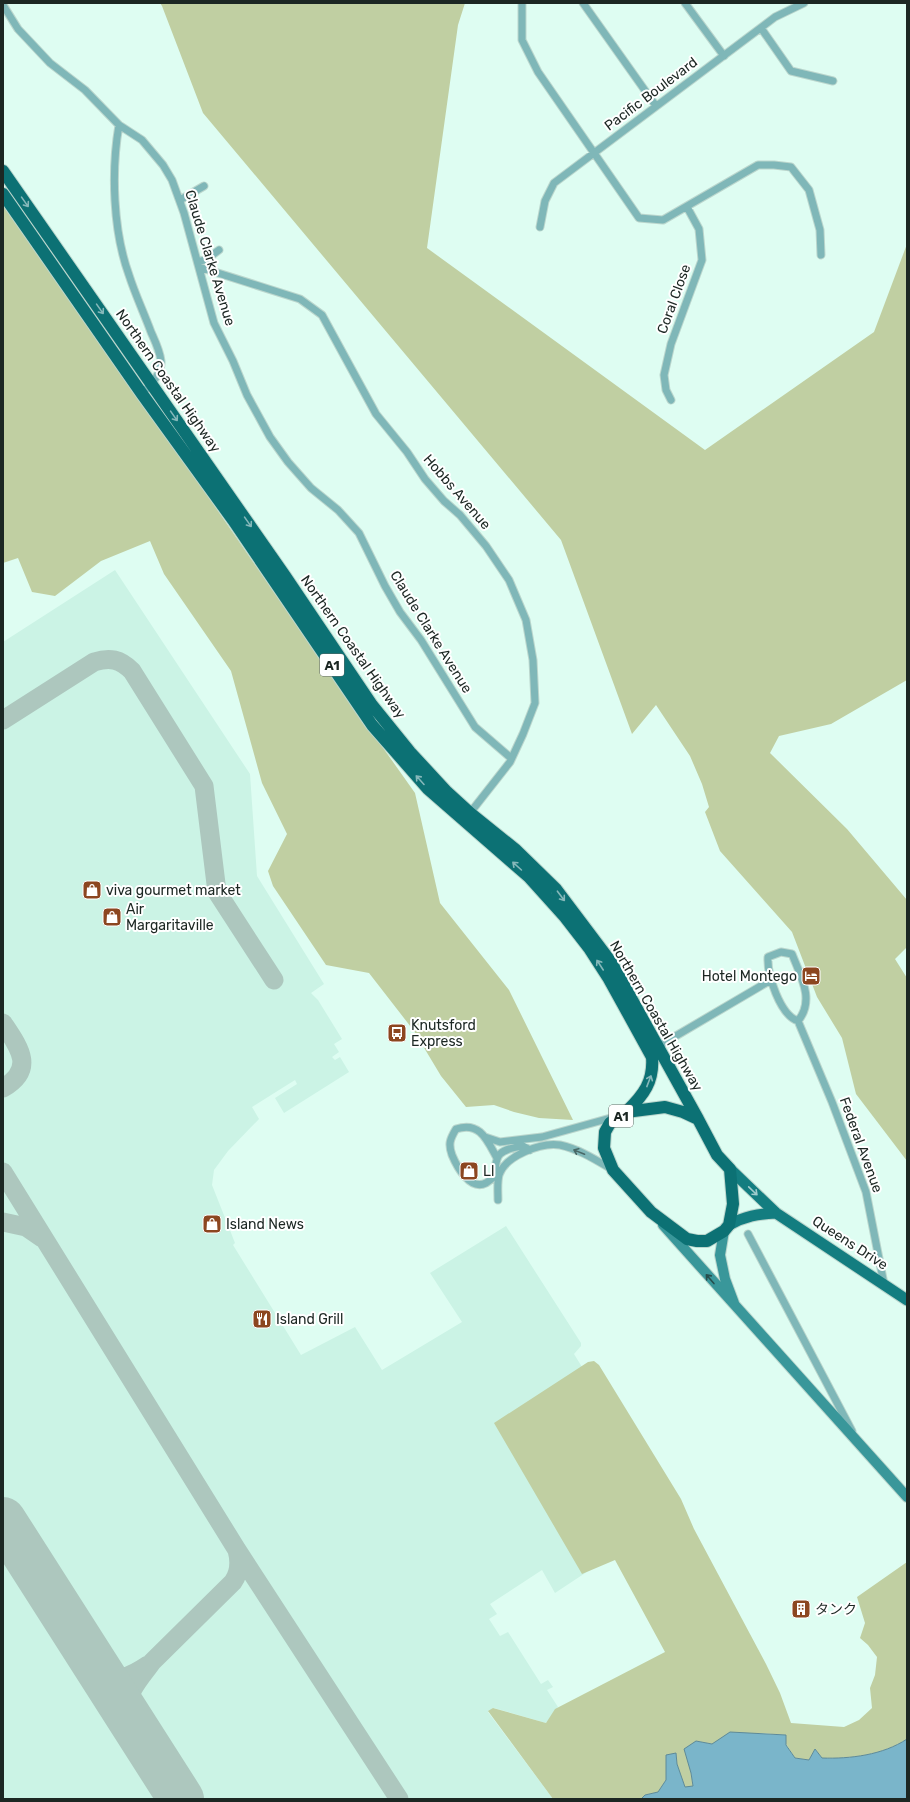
<svg xmlns="http://www.w3.org/2000/svg" width="910" height="1802" viewBox="0 0 910 1802" font-family="Rubik,'Noto Sans JP',sans-serif">
<style>
.built{fill:#cbf3e5}
.green{fill:#c0cfa2}
.water{fill:#7ab5ca;stroke:#5e8a98}
.lines{fill:none;stroke-linecap:round;stroke-linejoin:round}
.taxiway{stroke:#adc7be;stroke-width:19}
.runway{stroke:#adc7be;stroke-width:46}
.minor-casing{stroke:#bbd6cd;stroke-width:9}
.secondary-casing{stroke:#bbd6cd;stroke-width:12}
.primary-casing{stroke:#bbd6cd;stroke-width:13}
.trunk-casing{stroke:#bbd6cd;stroke-width:14}
.minor{stroke:#7fb7b8;stroke-width:7}
.secondary{stroke:#39979a;stroke-width:10}
.primary{stroke:#137d80;stroke-width:11}
.trunk{stroke:#0c7174;stroke-width:12}
.oneway{stroke:#86b8ba}
.oneway2{stroke:#496866}
.oneway3{stroke:#a1cbcc}
.oneway4{stroke:#264e4d}
.labels{text-anchor:middle;dominant-baseline:central;stroke-width:4;stroke-linejoin:round;paint-order:stroke}
.shield{fill:#fff;stroke:#606865;stroke-width:1}
.shield-label{font-size:13px;font-weight:bold;fill:#1c2723}
.street-label{font-size:14px;fill:#1c2723;stroke:#fff}
.poi-label{font-size:14px;fill:#1c2723;stroke:#fff;text-anchor:start}
</style>
<rect width="100%" height="100%" fill="#defdf2"/>
<!-- built -->
<path class="built" d="M 115,570 L 250,774 L 257,876 L 324,984 L 311,993 L 318,1000 L 342,1039 L 334,1044 L 339,1052 L 332,1057 L 335,1060 L 340,1057 L 349,1072 L 284,1113 L 275,1098 L 297,1084 L 295,1080 L 252,1107 L 259,1119 L 228,1151 L 214,1170 L 212,1185 L 235,1243 L 233,1245 L 301,1355 L 355,1327 L 382,1370 L 462,1322 L 430,1273 L 506,1226 L 581,1343 L 581,1346 L 574,1354 L 582,1367 L 620,1550 L 555,1593 L 542,1570 L 490,1604 L 497,1614 L 489,1619 L 500,1636 L 508,1632 L 541,1684 L 548,1680 L 553,1687 L 547,1690 L 558,1707 L 546,1723 L 494,1708 L 488,1712 L 553,1799 L 3,1799 L 3,642 Z"/>
<!-- green -->
<path class="green" d="M 160,3 L 465,3 L 458,25 L 427,248 L 705,450 L 874,332 L 907,244 L 907,680 L 831,724 L 779,736 L 770,753 L 847,829 L 907,900 L 907,947 L 895,959 L 907,978 L 907,1161 L 856,1094 L 842,1038 L 817,997 L 792,932 L 720,851 L 705,812 L 709,807 L 702,784 L 690,756 L 656,705 L 632,734 L 561,540 L 203,113 L 162,6 Z
M 3,192 L 139,396 L 306,639 L 415,793 L 440,903 L 509,990 L 573,1120 L 539,1118 L 514,1112 L 494,1105 L 466,1107 L 441,1076 L 414,1031 L 369,973 L 326,965 L 273,886 L 268,871 L 287,834 L 262,783 L 231,671 L 164,574 L 150,541 L 101,561 L 55,596 L 32,592 L 18,558 L 3,563 Z
M 594,1361 L 599,1365 L 681,1499 L 694,1529 L 766,1664 L 780,1693 L 791,1723 L 844,1727 L 859,1720 L 872,1708 L 870,1688 L 875,1675 L 877,1657 L 868,1645 L 860,1638 L 865,1623 L 857,1597 L 907,1562 L 907,1739 C 883,1755 851,1759 822,1758 L 815,1749 L 809,1760 L 795,1758 L 786,1744 L 786,1735 L 760,1733 L 712,1744 L 696,1741 L 691,1773 L 693,1786 L 685,1788 L 677,1764 L 676,1754 L 666,1756 L 666,1780 L 658,1792 L 645,1795 L 641,1799 L 553,1799 L 488,1711 L 493,1708 L 546,1723 L 555,1709 L 665,1652 L 615,1560 L 582,1574 L 494,1423 L 588,1362 Z"/>
<!-- water -->
<path class="water" d="M 730,1732 L 786,1735 L 786,1745 L 795,1758 L 809,1760 L 815,1749 L 822,1758 C 850,1759 883,1755 907,1739 L 907,1799 L 641,1799 L 645,1795 L 658,1792 L 666,1780 L 666,1755 L 676,1753 L 677,1764 L 685,1787 L 693,1786 L 691,1773 L 684,1749 L 696,1741 L 712,1744 Z"/>
<g class="lines">
<!-- taxiway -->
<path class="taxiway" d="M 3,720 L 94,662 C 110,657 120,659 132,671 L 204,786 L 217,892 L 274,980
M 3,1023 C 19,1047 36,1069 3,1088
M 3,1172 L 237,1550 L 399,1799
M 3,1222 L 26,1227 L 42,1238
M 98,1669 C 117,1684 130,1677 148,1665
M 130,1720 C 130,1716 128,1711 128,1707 C 127,1691 144,1674 152,1662 L 233,1582 C 240,1572 240,1561 237,1550"/>
<!-- runway -->
<path class="runway" d="M 3,1520 L 181,1799"/>
<defs>
<path id="minor" d="M 522,3 L 522,40 L 538,72 L 639,218 L 663,220 L 758,165 L 774,165 L 791,167 L 809,190 L 820,230 L 821,255
M 583,3 L 656,106
M 685,3 L 724,56
M 3,5 L 18,29 L 50,63 L 85,90 L 119,125 L 142,140 L 163,165 L 172,180 L 184,213 L 214,323 L 233,361 L 247,395 L 270,437 L 288,462 L 311,488 L 338,510 L 359,533 L 385,586 L 400,612 L 421,640 L 475,727 L 511,758
M 761,28 L 791,71 L 833,81
M 119,125 C 111,171 113,231 129,275 C 135,294 144,313 151,332 C 155,341 160,351 161,361 C 162,374 150,385 142,394
M 180,200 L 204,186
M 540,227 L 545,201 L 554,183 L 775,17 L 804,3
M 198,262 L 207,259 L 219,250
M 199,267 L 300,299 L 322,315 L 376,414 L 407,452 L 425,479 L 444,501 L 460,515 L 486,546 L 509,580 L 526,620 L 533,660 L 535,703 L 523,734 L 510,762 L 470,813
M 671,400 L 666,390 L 664,375 L 671,344 L 702,260 L 699,229 L 687,207
M 781,952 L 792,954 C 801,977 815,1000 798,1021 C 780,1015 767,975 768,957 Z
M 798,1021 L 832,1102 L 866,1192 L 884,1284
M 657,1047 L 771,980
M 485,1137 L 500,1142 L 542,1137 L 614,1117
M 497,1158 C 487,1140 480,1121 456,1129 C 450,1139 448,1144 452,1155 C 457,1167 470,1191 486,1183 C 489,1181 491,1180 493,1177 C 497,1169 494,1160 500,1154 C 505,1149 516,1147 523,1146 L 530,1150
M 498,1200 C 498,1192 497,1183 499,1175 C 505,1156 541,1142 560,1145 C 579,1149 596,1160 613,1170
M 748,1234 L 852,1431"/>
<path id="secondary" d="M 663,1225 L 907,1497
M 724,1231 L 720,1255 L 725,1279 L 734,1303"/>
<path id="primary" d="M 730,1169 L 776,1213 L 907,1300
M 729,1225 C 745,1216 758,1214 776,1213"/>
<path id="trunk" d="M 3,171 L 285,576 L 372,705 L 410,752 L 447,792 L 470,813 L 516,850 L 556,889 L 611,962 L 698,1119
M 3,194 L 142,394 L 233,520 L 372,725 L 428,789 L 529,877 L 565,917 L 589,948 L 609,979 L 652,1057 C 654,1081 644,1095 626,1112
M 665,1107 L 683,1112 L 698,1119 L 717,1155 L 730,1169 L 733,1204 L 729,1225 L 724,1231 L 707,1241 L 697,1241 L 687,1239 L 651,1212 L 613,1170 L 604,1148 L 605,1132 L 610,1123 L 626,1112 Z"/>
</defs>
<!-- minor casing -->
<use href="#minor" class="minor-casing"/>
<!-- secondary casing -->
<use href="#secondary" class="secondary-casing"/>
<!-- primary casing -->
<use href="#primary" class="primary-casing"/>
<!-- trunk casing -->
<use href="#trunk" class="trunk-casing"/>
<!-- minor -->
<use href="#minor" class="minor"/>
<!-- secondary -->
<use href="#secondary" class="secondary"/>
<!-- primary -->
<use href="#primary" class="primary"/>
<!-- trunk -->
<use href="#trunk" class="trunk"/>
</g>
<!-- one-way arrows -->
<defs><path id="oneway-shaft" d="M-6 0H5M1.5-3L5.5 0L1.5 3" fill="none" stroke-width="1.6" stroke-linecap="round" stroke-linejoin="round"/></defs>
<g class="oneway">
<use href="#oneway-shaft" transform="translate(25 202) rotate(55)"/>
<use href="#oneway-shaft" transform="translate(100 309) rotate(55)"/>
<use href="#oneway-shaft" transform="translate(174 416) rotate(55)"/>
<use href="#oneway-shaft" transform="translate(248 522) rotate(55)"/>
<use href="#oneway-shaft" transform="translate(420 780) rotate(-132)"/>
<use href="#oneway-shaft" transform="translate(517 866) rotate(-138)"/>
<use href="#oneway-shaft" transform="translate(561 896) rotate(53)"/>
<use href="#oneway-shaft" transform="translate(600 965) rotate(-123)"/>
<use href="#oneway-shaft" transform="translate(649 1081) rotate(-69)"/>
</g>
<use class="oneway2" href="#oneway-shaft" transform="translate(579 1152) rotate(-158)"/>
<use class="oneway3" href="#oneway-shaft" transform="translate(753 1191) rotate(44)"/>
<use class="oneway4" href="#oneway-shaft" transform="translate(710 1279) rotate(-131)"/>
<!-- icons -->
<defs>
<symbol id="shop-square" viewBox="-11 -11 22 22"><rect x="-9" y="-9" width="18" height="18" rx="4" fill="#8c4620" stroke="#fff"/><path d="M-5-2.5h2.3a2.7 3.5 0 0 1 5.4 0H5L5.5 6h-11ZM-1.5-2.5h3a1.5 2.3 0 0 0-3 0Z" fill="#fff"/></symbol>
<symbol id="hotel-square" viewBox="-11 -11 22 22"><rect x="-9" y="-9" width="18" height="18" rx="4" fill="#8c4620" stroke="#fff"/><path d="M-6-4.5h1.5V1H6V5H4.5V3h-9V5H-6ZM-4 0a1.8 1.8 0 1 1 3.6 0ZM.5 0V-2.5h3Q6-2.5 6 0Z" fill="#fff"/></symbol>
<symbol id="bus-square" viewBox="-11 -11 22 22"><rect x="-9" y="-9" width="18" height="18" rx="4" fill="#8c4620" stroke="#fff"/><path d="M-5-6H5V4H4V6H2V4H-2V6H-4V4H-5ZM-3.5-4V0h7V-4ZM-3.5 1.2v1.5H-2V1.2ZM2 1.2v1.5H3.5V1.2Z" fill="#fff"/></symbol>
<symbol id="restaurant-square" viewBox="-11 -11 22 22"><rect x="-9" y="-9" width="18" height="18" rx="4" fill="#8c4620" stroke="#fff"/><path d="M-5-6h1v4h1v-4h1v4h1v-4h1v5L-1.5 .5V6h-2V.5L-5-1ZM5-6V6H3V1.5H1.5Q1.5-4 5-6Z" fill="#fff"/></symbol>
<symbol id="building-square" viewBox="-11 -11 22 22"><rect x="-9" y="-9" width="18" height="18" rx="4" fill="#8c4620" stroke="#fff"/><path d="M-4-6H4V6H1V3H-1V6H-4ZM-2.5-4.3h1.7v1.8h-1.7ZM.8-4.3h1.7v1.8H.8ZM-2.5-1h1.7V.8h-1.7ZM.8-1h1.7V.8H.8Z" fill="#fff"/></symbol>
</defs>
<g fill-rule="evenodd">
<use href="#shop-square" x="81" y="879" width="22" height="22"/>
<use href="#shop-square" x="101" y="906" width="22" height="22"/>
<use href="#hotel-square" x="800" y="965" width="22" height="22"/>
<use href="#bus-square" x="386" y="1022" width="22" height="22"/>
<use href="#shop-square" x="458" y="1160" width="22" height="22"/>
<use href="#shop-square" x="201" y="1213" width="22" height="22"/>
<use href="#restaurant-square" x="251" y="1308" width="22" height="22"/>
<use href="#building-square" x="790" y="1598" width="22" height="22"/>
</g>
<g class="labels">
<!-- shield labels -->
<g class="shield">
<rect x="320" y="654" width="24" height="22" rx="3"/>
<rect x="609" y="1105" width="24" height="22" rx="3"/>
</g>
<g class="shield-label">
<text x="332" y="665">A1</text>
<text x="621" y="1116">A1</text>
</g>
<!-- street labels -->
<g class="street-label">
<text transform="translate(651 94) rotate(-37)">Pacific Boulevard</text>
<text transform="translate(210 258) rotate(73)">Claude Clarke Avenue</text>
<text transform="translate(674 299) rotate(-70)">Coral Close</text>
<text transform="translate(168 381) rotate(55)">Northern Coastal Highway</text>
<text transform="translate(457 492) rotate(49)">Hobbs Avenue</text>
<text transform="translate(431 632) rotate(58)">Claude Clarke Avenue</text>
<text transform="translate(353 647) rotate(55)">Northern Coastal Highway</text>
<text transform="translate(656 1016) rotate(60)">Northern Coastal Highway</text>
<text transform="translate(861 1145) rotate(70)">Federal Avenue</text>
<text transform="translate(850 1243) rotate(33)">Queens Drive</text>
</g>
<!-- poi labels -->
<g class="poi-label">
<text x="106" y="890">viva gourmet market</text>
<text x="126" y="909">Air<tspan x="126" dy="16">Margaritaville</tspan></text>
<text x="797" y="976" text-anchor="end">Hotel Montego</text>
<text x="411" y="1025">Knutsford<tspan x="411" dy="16">Express</tspan></text>
<text x="483" y="1171">Ll</text>
<text x="226" y="1224">Island News</text>
<text x="276" y="1319">Island Grill</text>
<text x="815" y="1609">タンク</text>
</g>
</g>
<!-- border -->
<rect width="910" height="1802" fill="none" stroke="#1c2723" stroke-width="8"/>
</svg>
